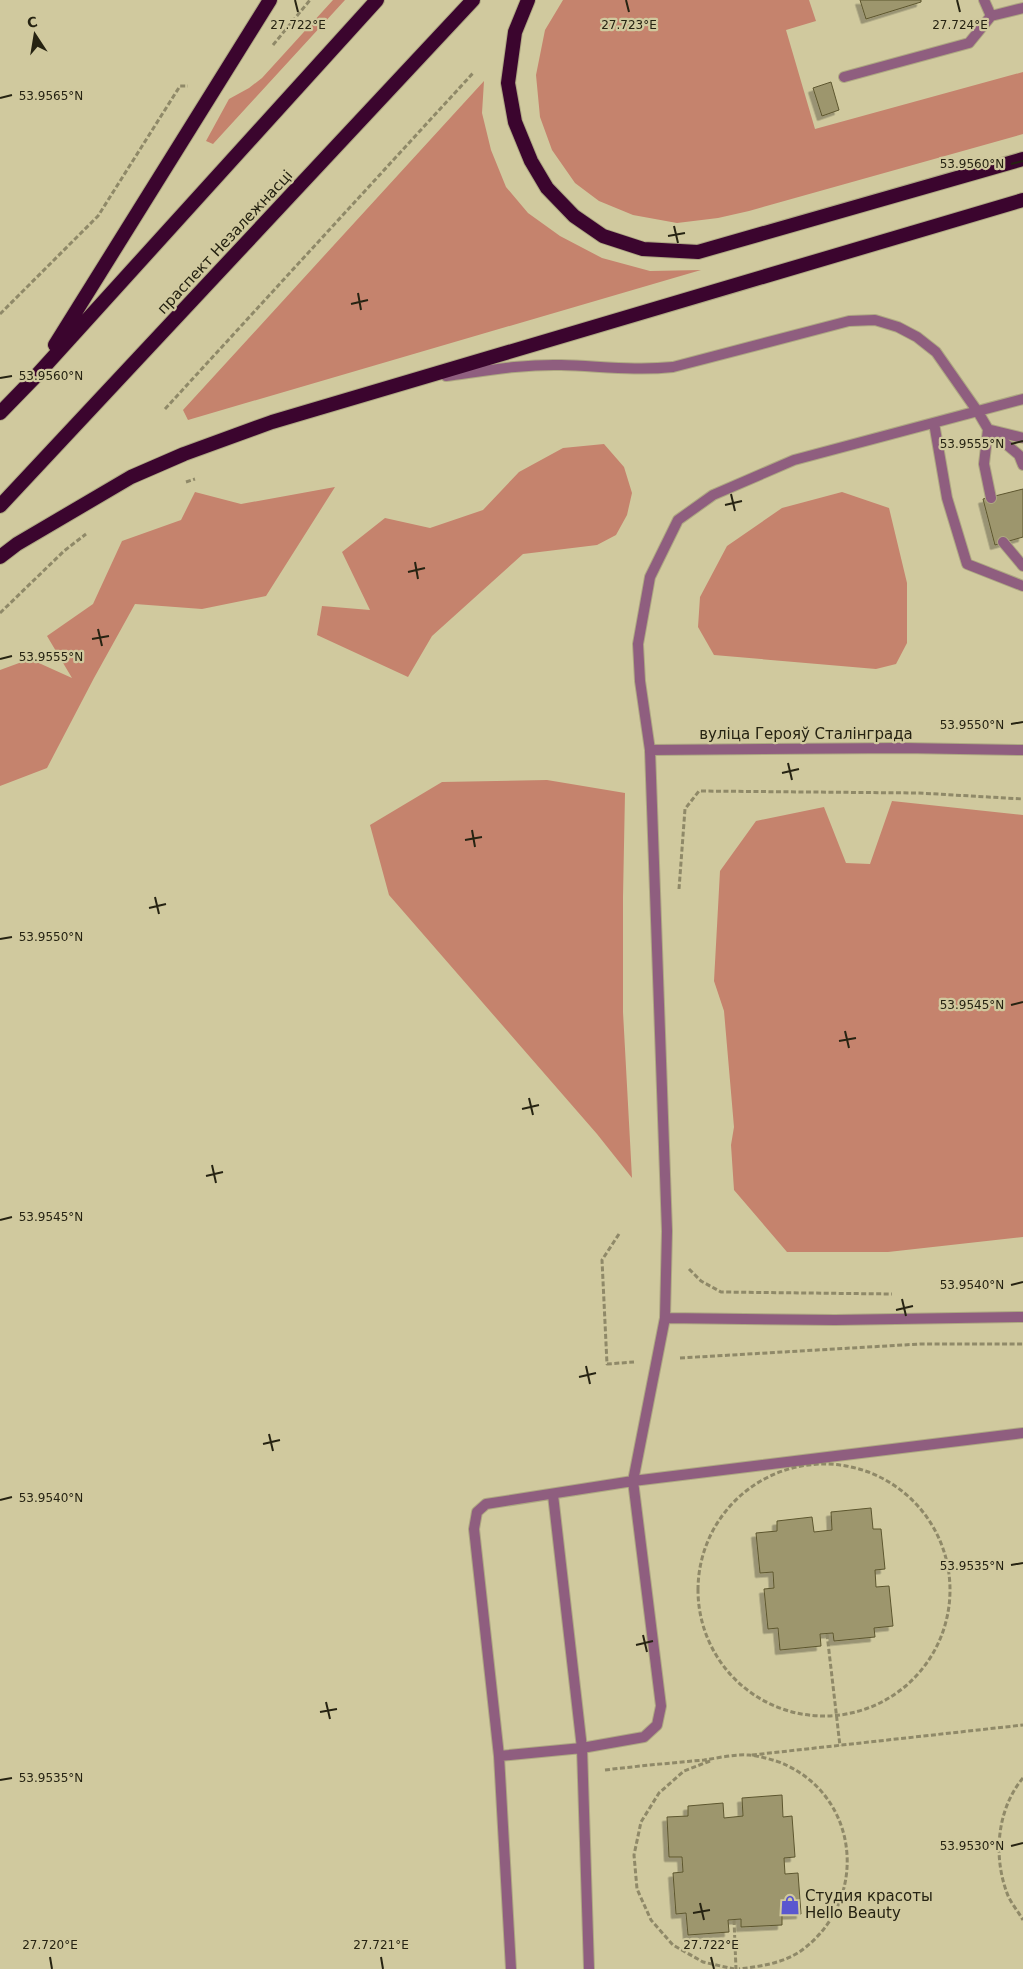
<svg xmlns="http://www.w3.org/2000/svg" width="1023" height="1969" viewBox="0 0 1023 1969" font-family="'DejaVu Sans',sans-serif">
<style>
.green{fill:#c5836d}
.building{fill:#9d966d;stroke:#5d562f;filter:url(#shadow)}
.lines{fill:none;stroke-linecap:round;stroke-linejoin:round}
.service-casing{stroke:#aea882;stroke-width:12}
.minor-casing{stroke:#aea882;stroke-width:12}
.trunk-casing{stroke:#aea882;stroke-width:16}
.path{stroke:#8f8968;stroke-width:3;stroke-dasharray:5 2.5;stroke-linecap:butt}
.service{stroke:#8f5e7f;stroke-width:10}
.minor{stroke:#8f5e7f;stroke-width:10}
.trunk{stroke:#3b052e;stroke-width:14}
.ticks{fill:none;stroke:#262312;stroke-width:2}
.labels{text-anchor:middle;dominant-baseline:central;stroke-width:4.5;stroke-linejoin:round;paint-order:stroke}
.street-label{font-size:15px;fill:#262312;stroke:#d0c99e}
.poi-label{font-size:15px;fill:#262312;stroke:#d0c99e;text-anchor:start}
.ticks-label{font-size:12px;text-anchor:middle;fill:#262312;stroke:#d0c99e;stroke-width:4.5;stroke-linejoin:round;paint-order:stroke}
</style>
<defs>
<filter id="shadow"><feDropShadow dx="-4.5" dy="4.5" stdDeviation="0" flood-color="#0004"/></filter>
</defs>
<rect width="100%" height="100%" fill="#d0c99e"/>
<!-- green -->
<path class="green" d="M 333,0 L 345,0 L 213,144 L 206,141 L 229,99 L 249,88 L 262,78 Z
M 563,0 L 809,0 L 816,21 L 786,30 L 815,129 L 1023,72 L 1023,134 L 749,211 L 718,218 L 677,223 L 633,215 L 599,201 L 575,183 L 552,150 L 540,117 L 536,75 L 545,30 Z
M 484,81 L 482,113 L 491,150 L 506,187 L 528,213 L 560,236 L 602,258 L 650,271 L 701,270 L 188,420 L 183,410 Z
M 604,444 L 624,467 L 632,493 L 627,515 L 616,535 L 597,545 L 523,554 L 432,636 L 408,677 L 317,635 L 322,606 L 370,610 L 342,552 L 385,518 L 430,528 L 483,510 L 519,472 L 563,448 Z
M 335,487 L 266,596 L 202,609 L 135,604 L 94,678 L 47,768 L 0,786 L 0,670 L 30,659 L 72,678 L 47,636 L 93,604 L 122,541 L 181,520 L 195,492 L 241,504 Z
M 842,492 L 889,508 L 907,583 L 907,643 L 896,664 L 876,669 L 714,655 L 698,627 L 700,597 L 727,546 L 782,508 Z
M 547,780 L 625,793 L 623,897 L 623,1012 L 632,1178 L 597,1134 L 389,895 L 370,825 L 442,782 Z
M 892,801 L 1023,815 L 1023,1237 L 888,1252 L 787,1252 L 734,1190 L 731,1145 L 734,1127 L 724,1011 L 714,981 L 720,871 L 756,821 L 824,807 L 846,863 L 870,864 Z"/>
<!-- building -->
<path class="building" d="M 860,0 L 921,0 L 921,2 L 866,19 Z
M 831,82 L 839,110 L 822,116 L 813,88 Z
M 1023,489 L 1023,537 L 995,545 L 983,499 Z
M 871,1508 L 873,1529 L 881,1529 L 885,1569 L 875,1570 L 876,1587 L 889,1586 L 893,1626 L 874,1628 L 875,1637 L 834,1641 L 833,1633 L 820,1634 L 821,1646 L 780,1650 L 778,1628 L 768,1629 L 764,1589 L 774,1588 L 773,1572 L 760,1573 L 756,1533 L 777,1531 L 777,1521 L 812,1517 L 814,1532 L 832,1530 L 831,1512 Z
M 782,1795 L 783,1817 L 792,1816 L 795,1857 L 784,1858 L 785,1874 L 798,1873 L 801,1914 L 782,1915 L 782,1925 L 741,1927 L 741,1919 L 728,1920 L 729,1932 L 688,1935 L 686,1913 L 676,1914 L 673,1873 L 683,1872 L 682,1857 L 669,1857 L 667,1817 L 688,1816 L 688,1806 L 723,1803 L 724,1818 L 743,1816 L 742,1798 Z"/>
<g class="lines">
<defs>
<path id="service" d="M 984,0 L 991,16 L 1023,8
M 844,77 L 969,43 L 991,16
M 446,376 C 484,371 523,364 561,365 C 599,366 635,371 673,367 L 849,321 L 875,320 L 898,327 L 917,337 L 936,352 L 978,412 L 988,429 L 984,464 L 991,498
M 934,423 L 947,498 L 967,564 L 1023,586
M 988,429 L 1019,455 L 1023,465
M 991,430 L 1023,438
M 1003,542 L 1023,566
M 665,1318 L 835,1320 L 1023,1317
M 553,1495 L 582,1748 L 589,1969
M 499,1756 L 582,1748 L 644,1737 L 657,1725 L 661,1706 L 633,1481 L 1023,1433
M 511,1969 L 499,1756 L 474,1529 L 477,1512 L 486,1504 L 633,1481 L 665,1318 L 667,1231 L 650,750 L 640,681 L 638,644 L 650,577 L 678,520 L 713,495 L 794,460 L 1023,399"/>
<path id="minor" d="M 650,750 L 903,748 L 1023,750"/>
<path id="trunk" d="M 528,0 L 515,32 L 508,83 L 515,122 L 531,161 L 547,188 L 574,216 L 603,236 L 643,249 L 698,252 L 1023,159
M 55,345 L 270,0
M 0,413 L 36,376 L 377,0
M 0,506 L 473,0
M 0,557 L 17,544 L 131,477 L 184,454 L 272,422 L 1023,200"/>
</defs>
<!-- service casing -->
<use href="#service" class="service-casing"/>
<!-- minor casing -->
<use href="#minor" class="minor-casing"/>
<!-- trunk casing -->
<use href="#trunk" class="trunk-casing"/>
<!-- path -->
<path class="path" d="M 273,45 L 310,0
M 0,314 L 98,216 L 180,86 L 188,86
M 165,409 L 474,72
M 186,482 L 195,479
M 0,613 L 64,551 L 86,534
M 679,889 L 685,809 L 699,791 L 919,793 L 1023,799
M 619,1234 L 602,1260 L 607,1364 L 634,1362
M 689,1269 L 701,1281 L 721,1292 L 892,1294
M 680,1358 L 920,1344 L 1023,1344
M698 1590a126 126 0 1 1 252 0a126 126 0 1 1-252 0Z
M 827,1634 L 840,1746
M 752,1755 L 1023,1725
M 710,1761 L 684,1771 L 659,1793 L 641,1822 L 634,1855 L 637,1889 L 651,1920 L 673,1945 L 703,1962 L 734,1969
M 605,1770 C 638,1766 671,1763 704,1760 C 718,1758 734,1754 749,1755 C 759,1756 776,1760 786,1765 C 859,1799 868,1897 806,1947 C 787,1963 762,1966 739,1969
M 1023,1778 C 997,1809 993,1856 1007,1893 C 1010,1902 1018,1911 1023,1920
M 734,1920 L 736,1969"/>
<!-- service -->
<use href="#service" class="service"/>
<!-- minor -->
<use href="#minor" class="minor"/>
<!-- trunk -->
<use href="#trunk" class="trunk"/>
</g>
<!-- ticks -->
<path class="ticks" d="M 295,0 L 298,12M 626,0 L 629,12M 957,0 L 960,12M 0,98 L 12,95M 1011,164 L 1023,161M 674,226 L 678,243M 668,236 L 685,233M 358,293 L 361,310M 351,304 L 368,300M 0,378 L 12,376M 1011,444 L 1023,441M 731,494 L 735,511M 725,505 L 742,501M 415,562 L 418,579M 408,572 L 425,568M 98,629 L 102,646M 92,639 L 109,636M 0,659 L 12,656M 1011,724 L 1023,722M 788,763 L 792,780M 782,773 L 799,769M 472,830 L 475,847M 465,840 L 482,837M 155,897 L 159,914M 149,908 L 166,904M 0,939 L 12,937M 1011,1005 L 1023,1002M 845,1031 L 849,1048M 839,1041 L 856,1038M 529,1098 L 533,1115M 522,1109 L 539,1105M 212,1165 L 216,1183M 206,1176 L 223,1172M 0,1220 L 12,1217M 1011,1285 L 1023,1282M 902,1299 L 906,1316M 896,1310 L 913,1306M 586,1366 L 590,1384M 579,1377 L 596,1373M 269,1434 L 273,1451M 263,1444 L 280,1440M 0,1500 L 12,1497M 1011,1565 L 1023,1563M 643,1635 L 647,1652M 636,1645 L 653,1641M 326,1702 L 330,1719M 320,1712 L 337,1709M 0,1780 L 12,1778M 1011,1846 L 1023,1843M 700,1903 L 704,1920M 693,1913 L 710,1910M 50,1957 L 52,1969M 381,1957 L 383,1969M 711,1957 L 714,1969"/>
<!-- icons -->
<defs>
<symbol id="shop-bare" viewBox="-9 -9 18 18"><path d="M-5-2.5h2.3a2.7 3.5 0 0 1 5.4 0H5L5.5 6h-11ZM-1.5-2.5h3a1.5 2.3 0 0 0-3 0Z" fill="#5a57cf" stroke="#d0c99e" stroke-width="2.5" paint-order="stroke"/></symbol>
</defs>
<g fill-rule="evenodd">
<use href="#shop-bare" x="776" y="1891" width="28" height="28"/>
</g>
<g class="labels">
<!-- street labels -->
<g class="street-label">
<text transform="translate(225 242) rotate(-47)">праспект Незалежнасці</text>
<text x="806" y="734">вуліца Герояў Сталінграда</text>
</g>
<!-- poi labels -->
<g class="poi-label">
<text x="805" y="1896">Студия красоты<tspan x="805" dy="17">Hello Beauty</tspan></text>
</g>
</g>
<g class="ticks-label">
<text x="298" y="29">27.722°E</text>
<text x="629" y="29">27.723°E</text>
<text x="960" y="29">27.724°E</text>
<text x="51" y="100">53.9565°N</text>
<text x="972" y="168">53.9560°N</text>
<text x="51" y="380">53.9560°N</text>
<text x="972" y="448">53.9555°N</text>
<text x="51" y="661">53.9555°N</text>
<text x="972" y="729">53.9550°N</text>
<text x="51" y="941">53.9550°N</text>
<text x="972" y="1009">53.9545°N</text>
<text x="51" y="1221">53.9545°N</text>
<text x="972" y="1289">53.9540°N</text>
<text x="51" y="1502">53.9540°N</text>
<text x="972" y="1570">53.9535°N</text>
<text x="51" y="1782">53.9535°N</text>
<text x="972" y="1850">53.9530°N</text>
<text x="50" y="1949">27.720°E</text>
<text x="381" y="1949">27.721°E</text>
<text x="711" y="1949">27.722°E</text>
</g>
<!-- north arrow -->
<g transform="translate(35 35) rotate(348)" stroke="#d0c99e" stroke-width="4" paint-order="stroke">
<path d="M0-4L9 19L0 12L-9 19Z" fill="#262312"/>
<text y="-8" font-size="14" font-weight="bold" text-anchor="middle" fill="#262312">С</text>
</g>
</svg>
